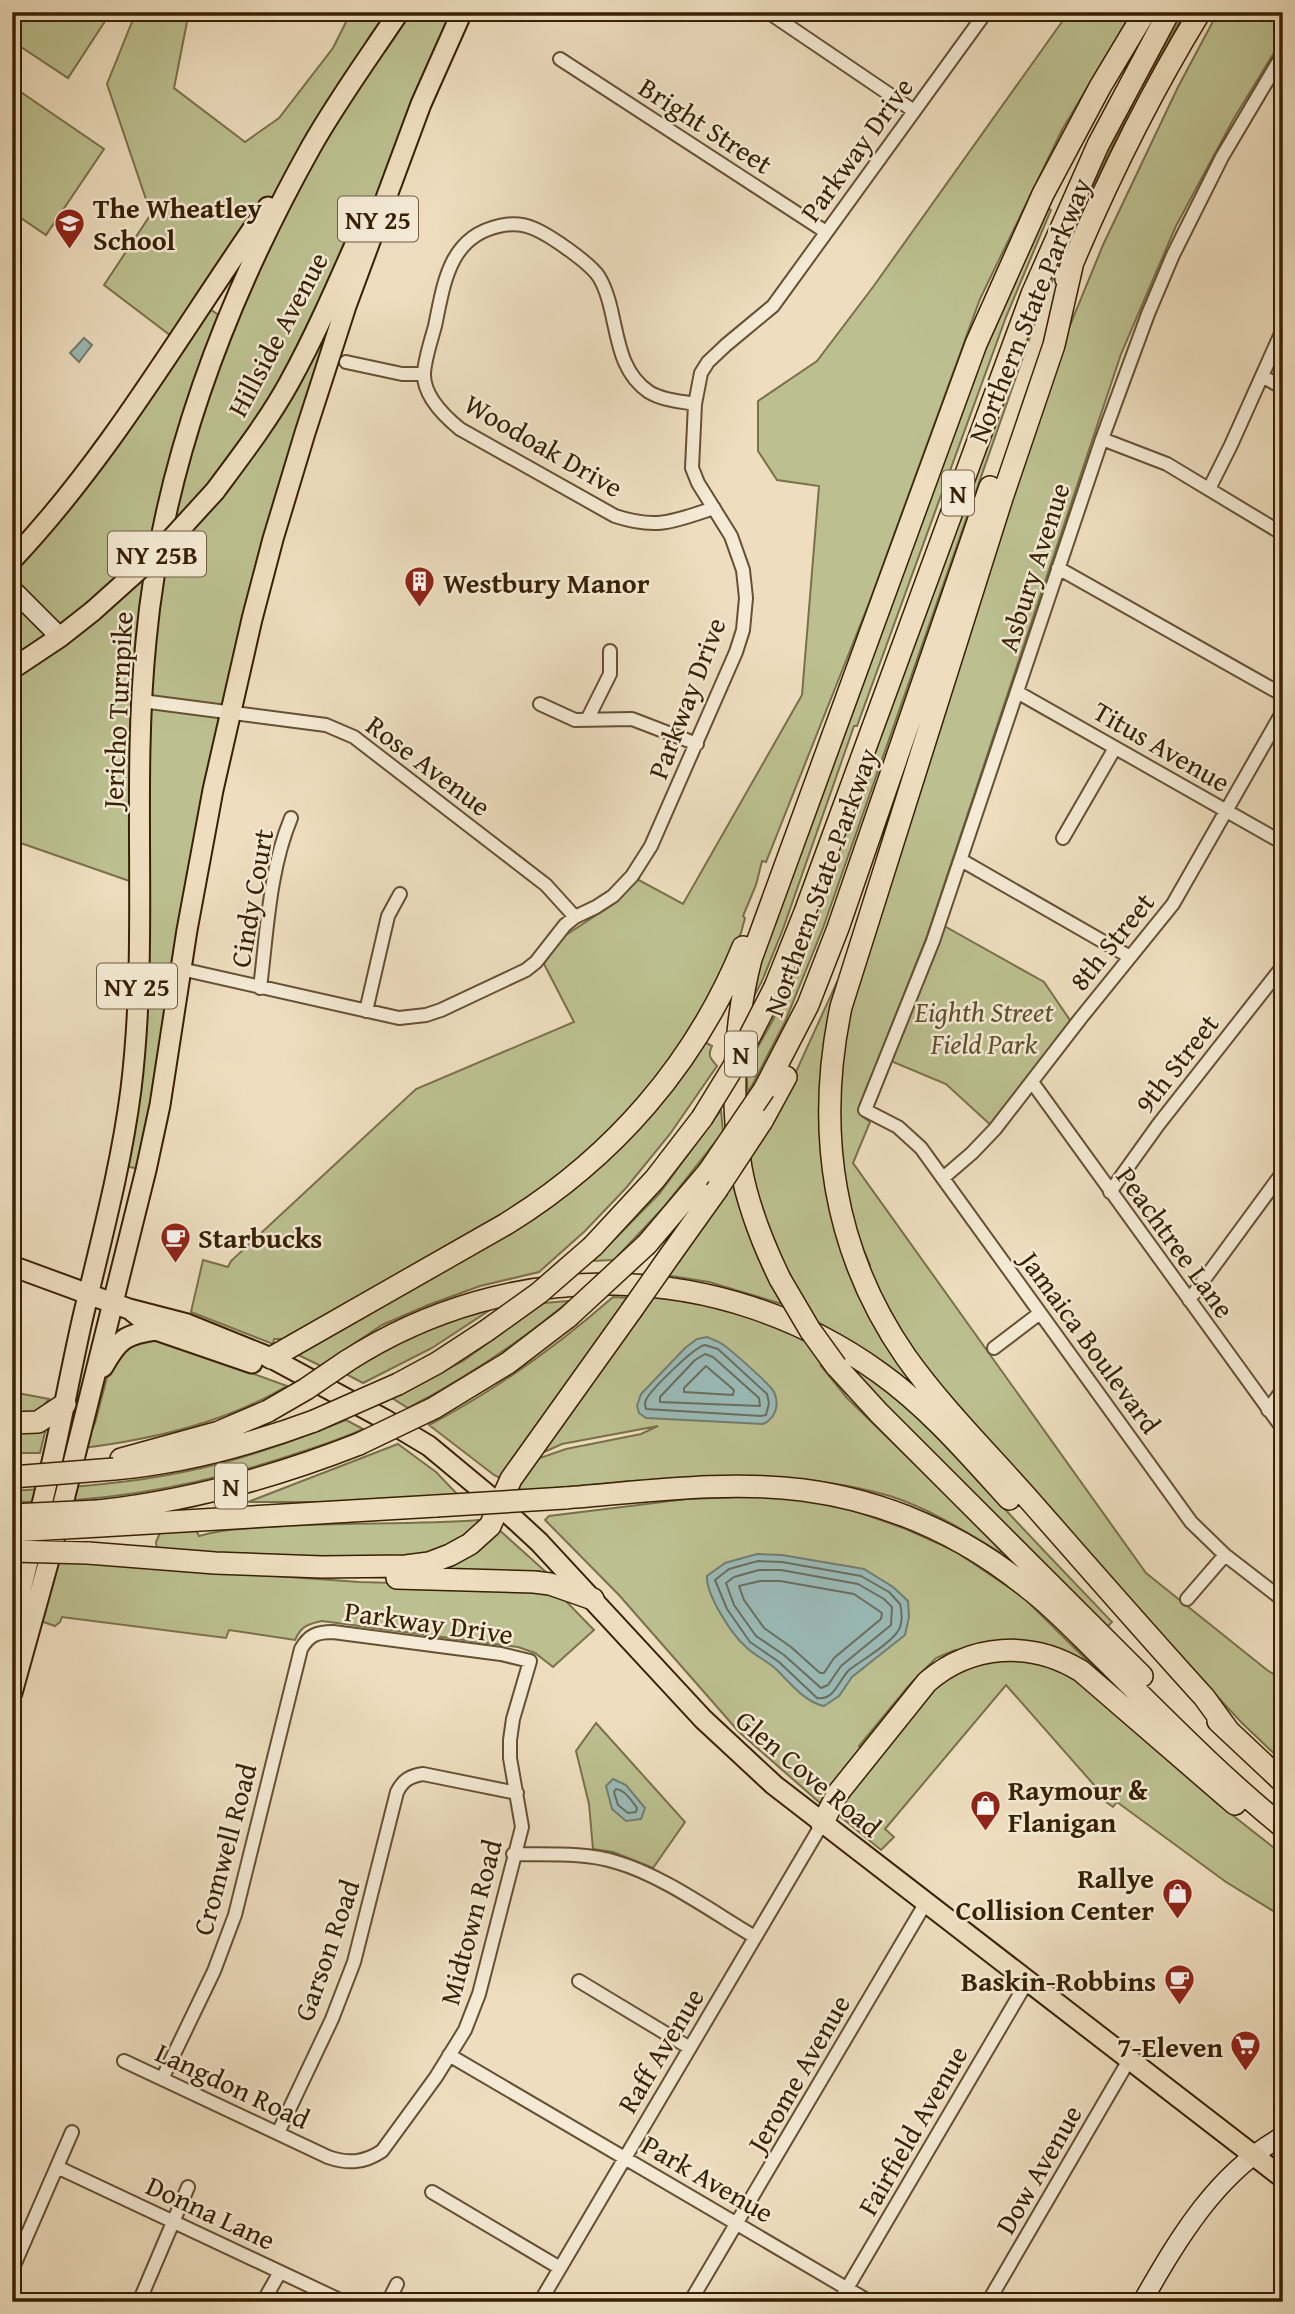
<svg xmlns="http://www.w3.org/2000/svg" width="1295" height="2314" viewBox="0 0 1295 2314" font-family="'Gentium Book Plus',serif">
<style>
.green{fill:#bcc090;stroke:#7a704a;stroke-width:2;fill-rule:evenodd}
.water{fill:#9bbbb8;stroke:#737d70;stroke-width:2}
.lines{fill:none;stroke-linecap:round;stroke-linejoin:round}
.shore{stroke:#6a6e5e;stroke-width:2}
.street-casing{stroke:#665032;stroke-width:16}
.secondary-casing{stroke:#382003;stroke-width:21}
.primary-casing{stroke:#382003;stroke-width:23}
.highway-casing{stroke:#382003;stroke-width:24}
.street{stroke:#f4ead5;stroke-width:12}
.secondary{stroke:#f4ead5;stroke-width:18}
.primary{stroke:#eedebf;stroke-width:19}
.highway{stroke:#eedebf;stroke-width:21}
.primary-bridge-casing{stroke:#382003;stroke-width:23;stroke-linecap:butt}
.highway-bridge-casing{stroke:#382003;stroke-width:24;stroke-linecap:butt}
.primary-bridge{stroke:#eedebf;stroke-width:19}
.highway-bridge{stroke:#eedebf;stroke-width:21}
.labels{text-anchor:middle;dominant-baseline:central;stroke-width:5;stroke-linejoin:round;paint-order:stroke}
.shield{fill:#f4ead5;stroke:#705d42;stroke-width:2}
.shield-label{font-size:26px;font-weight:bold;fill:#382003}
.street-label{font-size:28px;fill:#382003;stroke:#f4ead5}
.poi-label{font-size:28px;font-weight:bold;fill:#382003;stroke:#f4ead5;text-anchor:start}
.park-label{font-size:28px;font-style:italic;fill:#60502d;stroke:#f4ead5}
</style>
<rect width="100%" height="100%" fill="#eedebf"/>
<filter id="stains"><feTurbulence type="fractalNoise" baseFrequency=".00286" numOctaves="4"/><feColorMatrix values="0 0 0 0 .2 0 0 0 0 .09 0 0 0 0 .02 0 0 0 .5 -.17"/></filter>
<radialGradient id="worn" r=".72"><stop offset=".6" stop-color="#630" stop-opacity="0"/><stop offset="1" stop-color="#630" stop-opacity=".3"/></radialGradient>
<!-- green -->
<path class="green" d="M 12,12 L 111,12 L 68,78 L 12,41 Z
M 136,12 L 189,12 L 174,88 L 245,142 L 279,118 L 333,48 L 351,12 L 462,12 L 320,323 L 337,335 L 273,539 L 146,1170 L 118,1165 L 138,884 L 12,840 L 12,560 L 179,342 L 104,285 L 151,214 L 107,84 ZM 268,228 L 226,320 L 204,305 Z
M 1069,12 L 1132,12 L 1062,130 L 980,299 L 869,603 L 766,862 L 762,861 L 756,885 L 743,916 L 745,918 L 741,933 L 704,1009 L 667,1066 L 623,1120 L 561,1177 L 492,1223 L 283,1342 L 282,1339 L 274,1339 L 273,1344 L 191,1312 L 203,1260 L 228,1267 L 231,1261 L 416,1089 L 574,1022 L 544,964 L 560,939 L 610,906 L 637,879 L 683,904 L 802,695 L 819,486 L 777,480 L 758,451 L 758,401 L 817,361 L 873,287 Z
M 1180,12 L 1185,12 L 1138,94 L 1084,204 L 1036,320 L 823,928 L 785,1022 L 748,1093 L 746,1068 L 774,1018 L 799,959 L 1033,319 L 1082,202 L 1135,92 Z
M 1218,12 L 1283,12 L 1283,38 L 1233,120 L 1176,226 L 1121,354 L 927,936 L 862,1100 L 861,1115 L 870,1122 L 853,1163 L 1146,1573 L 1267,1670 L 1283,1680 L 1283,1762 L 1241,1722 L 1123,1595 L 910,1351 L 866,1267 L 870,1265 L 853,1225 L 838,1157 L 843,1030 L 1057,357 L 1103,245 L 1178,87 Z
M 12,86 L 104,149 L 46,235 L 12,212 Z
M 1044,206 L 1051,210 L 1006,317 L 857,726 L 854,726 L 783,929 L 762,981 L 749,1006 L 752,986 L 940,454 Z
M 939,923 L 1044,982 L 1074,1026 L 995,1129 L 946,1084 L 886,1059 Z
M 837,982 L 841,982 L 825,1047 L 819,1105 L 821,1155 L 835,1220 L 911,1380 L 904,1378 L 868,1352 L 812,1319 L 791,1285 L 760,1205 L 748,1157 L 790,1085 Z
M 701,1040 L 712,1046 C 707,1056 711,1059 717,1066 L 670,1134 L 626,1188 L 585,1231 L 539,1272 L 480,1286 L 428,1305 L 382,1325 L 321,1366 L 294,1353 L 517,1223 Z
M 721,1110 L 723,1132 L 663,1208 L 614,1260 L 593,1261 L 659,1194 Z
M 732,1181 C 744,1225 758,1265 782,1304 L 709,1282 L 665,1275 Z
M 652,1293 C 701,1302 751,1311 795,1333 C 885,1377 937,1434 1002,1506 C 1038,1545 1075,1583 1112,1622 L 1107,1627 L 848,1368 L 821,1366 L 847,1398 L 1005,1552 L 999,1552 C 965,1531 928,1508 890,1496 C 770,1461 644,1481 522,1491 L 518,1487 L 531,1461 L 566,1449 L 641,1434 L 658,1426 L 562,1444 L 542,1453 L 553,1438 L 560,1422 Z
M 613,1297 L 632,1298 L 590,1355 L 582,1361 L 505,1476 L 498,1477 L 494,1475 L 429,1425 C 496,1390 556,1347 613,1297 Z
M 569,1301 C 520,1342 465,1378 408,1408 L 392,1398 L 463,1361 L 543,1303 Z
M 499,1304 L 432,1348 L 363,1383 L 344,1373 L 409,1336 Z
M 155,1338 L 287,1386 C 224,1423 154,1439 83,1448 L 95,1423 L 114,1351 L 131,1343 Z
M 12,1392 L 49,1399 L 35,1416 L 12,1413 Z
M 346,1420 L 363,1429 C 342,1439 320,1446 298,1453 C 206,1484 109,1503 12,1502 L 12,1491 C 70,1487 126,1484 183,1472 C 239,1461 293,1441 346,1420 Z
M 46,1428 L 40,1453 L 12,1453 L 12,1429 Z
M 398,1444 L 436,1472 L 460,1497 L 330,1502 L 248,1502 Z
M 774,1496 L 838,1505 L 906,1529 L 955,1551 L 1023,1597 L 1123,1696 L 1075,1660 L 955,1650 L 936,1658 L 911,1683 L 859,1746 L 863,1750 L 825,1800 L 823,1799 L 820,1803 L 739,1732 L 619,1595 L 545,1520 L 549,1516 L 687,1499 Z
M 479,1520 L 483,1524 L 462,1540 L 422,1557 L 380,1559 L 228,1555 L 157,1550 L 156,1542 L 160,1533 L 196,1530 L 199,1536 C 227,1528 255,1528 284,1526 C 349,1522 414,1525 479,1520 Z
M 497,1528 L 546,1572 L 547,1575 L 539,1571 L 440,1572 L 431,1568 Z
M 56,1560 L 359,1582 L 541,1587 L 560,1595 L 594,1630 L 553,1667 L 535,1653 L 518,1647 L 322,1621 C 308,1624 301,1626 295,1640 L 229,1630 L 226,1638 L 62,1617 L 60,1622 L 55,1626 L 41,1621 Z
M 1029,1659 L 1069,1673 L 1217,1803 L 1283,1855 L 1283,1917 L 1226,1882 L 1117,1802 L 1113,1807 L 1102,1799 L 1102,1794 L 1006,1685 L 885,1829 L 894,1837 L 881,1850 L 841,1817 L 842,1809 L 839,1808 L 943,1678 L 980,1660 Z
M 596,1723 L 685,1822 L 653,1868 L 613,1852 L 593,1849 L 589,1804 L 576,1751 Z"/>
<!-- water -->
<path class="water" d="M 84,338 L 92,345 L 79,362 L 70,353 Z
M 707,1337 C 712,1339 718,1341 722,1344 C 730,1349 772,1386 774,1392 C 780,1405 775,1419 763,1424 L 646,1418 L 639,1413 L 637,1406 L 641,1394 L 685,1348 L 697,1339 Z
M 757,1554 L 782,1555 L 864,1569 L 893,1587 L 908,1601 L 909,1617 L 905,1635 L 852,1677 L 839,1696 L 824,1706 C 806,1703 790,1683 777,1670 C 768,1661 755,1656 746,1647 C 732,1635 706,1595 707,1576 L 725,1563 Z
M 613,1779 L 626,1785 L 645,1808 L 641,1819 L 626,1821 L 612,1809 L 606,1786 Z"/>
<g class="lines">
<!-- shore -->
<path class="shore" d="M 705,1345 L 718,1349 L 767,1394 L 769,1403 L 766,1415 L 761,1416 L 646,1409 C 645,1405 644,1403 647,1398 C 653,1388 695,1346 705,1345 Z
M 705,1354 L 713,1357 L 759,1398 L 760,1406 L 660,1402 L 660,1397 L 695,1360 Z
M 706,1366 L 734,1390 L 733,1395 L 684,1392 L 684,1388 Z
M 758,1561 L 782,1562 L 861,1576 L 889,1592 L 900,1604 C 902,1611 903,1624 898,1631 C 890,1644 862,1660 849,1670 C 839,1680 834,1701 817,1698 L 779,1662 L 750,1642 L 727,1609 L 715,1580 L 729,1569 Z
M 759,1570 L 781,1570 L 858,1584 L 884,1599 L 892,1607 L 891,1625 L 841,1666 L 828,1685 L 821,1688 L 784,1655 L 756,1636 L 734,1605 L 726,1583 L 734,1577 Z
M 760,1581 L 780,1581 L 854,1594 L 882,1613 L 881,1619 L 834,1658 L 824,1673 L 820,1673 L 791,1647 L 764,1628 L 744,1600 L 739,1586 Z
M 616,1789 C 625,1790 632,1801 637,1808 L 636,1812 L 628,1813 L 618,1805 L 614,1792 Z"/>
<defs>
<path id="street" d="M 768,12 L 914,111
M 1283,54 L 1222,157 L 1173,255 L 1148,314 L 1102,439 L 933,941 L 865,1110 L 898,1127 L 921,1148 L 1191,1522 L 1225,1555 L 1283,1600
M 560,59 L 826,232
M 346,362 L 402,374 L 424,374
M 1262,376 L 1283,388
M 695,404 C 679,401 662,400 649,392 C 610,366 620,312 599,277 C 590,263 551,236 535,229 C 524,224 511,223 499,226 C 449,237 444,283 435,326 C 431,341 425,358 424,373 C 423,396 444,416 460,429 L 615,516 C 658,530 674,521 714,508
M 1102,439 L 1167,464 L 1283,534
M 1209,489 L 1231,445 L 1283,329
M 1058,568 L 1283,695
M 1017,692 L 1283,843
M 142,701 L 326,725 L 354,737 L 546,885 L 575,917
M 540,704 L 575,720 L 632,719 L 697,744
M 587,720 L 610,674 L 610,651
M 1063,838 L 1115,748
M 961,860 L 1130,957
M 181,969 L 399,1018 L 426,1015 L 441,1010 L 526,970 L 536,962 L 565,925 L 575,917 L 596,907 L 613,896 L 632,876 L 651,846 L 736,652 L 743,630 L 746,598 L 743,570 L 731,536 L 698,483 L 692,468 L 695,404 L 701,373 L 708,362 L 726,345 L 773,306 L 986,12
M 260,988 C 267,932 269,871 291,818
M 366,1011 L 388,916 L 400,894
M 1032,1082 L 1283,1429
M 943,1178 L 972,1153 L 995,1129 L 1080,1019 L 1173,904 L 1283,711
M 1110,1192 L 1158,1125 L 1283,966
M 1189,1300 L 1283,1172
M 994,1348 L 1040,1313
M 1268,1410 L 1283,1389
M 1187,1599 L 1225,1555
M 513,1854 C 547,1855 584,1852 616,1862 C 662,1875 714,1913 755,1937
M 579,1981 L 690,2048
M 449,2055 L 870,2302
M 124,2061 L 328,2157 C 348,2164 364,2163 382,2151 L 436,2077 L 465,2030 L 479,1994 L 522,1827 L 510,1758 L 510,1740 L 513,1719 L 530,1661 L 501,1654 L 333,1632 C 317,1632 309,1635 301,1649 L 235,1915 L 214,1971 L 162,2079
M 278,2133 L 332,2019 L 354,1962 L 397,1792 C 403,1780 410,1776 423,1774 L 517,1793
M 57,2167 L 344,2302
M 432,2192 L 560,2268
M 12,2270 L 72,2132
M 139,2302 L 188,2187
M 263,2302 L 280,2272
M 388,2302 L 397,2284
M 540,2302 L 822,1824
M 690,2302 L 925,1904
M 839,2302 L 1027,1982
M 988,2302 L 1129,2060"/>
<path id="secondary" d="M 12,589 L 60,637
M 1142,2302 C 1178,2239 1217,2172 1283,2136"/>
<path id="primary" d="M 215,491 C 241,456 268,421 289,383 C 316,334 338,283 361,231
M 12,560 C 113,453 184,326 268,207
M 12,669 L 60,637 L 93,611
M 12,1266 L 129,1309 L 187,1324 L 271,1358 L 384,1419 L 429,1446 L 488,1495 L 539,1542 L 703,1719 L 774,1785 L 1283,2178
M 133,1312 L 156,1330 L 252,1363
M 103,1367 C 118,1340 125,1334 156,1330
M 12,1626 C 26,1569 41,1511 54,1453 C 64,1409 72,1365 82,1321 C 100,1244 121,1168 131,1089 C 149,941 131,790 146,641 C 162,466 226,299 311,147 C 337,101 369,57 399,12
M 12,1693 L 49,1560 L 146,1170 L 160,1105 L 187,930 L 213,790 L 252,619 L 273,539 L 305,433 L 346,306 L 421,104 L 462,12"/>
<path id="highway" d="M 1072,266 L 1054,345 L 1002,498 L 841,1007 C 815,1131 833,1252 906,1357 C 941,1406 984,1449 1024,1494 C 1084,1562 1143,1630 1204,1697 L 1228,1730
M 1066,279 C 1104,187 1148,97 1200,12
M 775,987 L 805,912 L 1032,294 L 1098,145 L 1169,12
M 764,1090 L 808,1005 L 838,928 L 990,487
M 762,1121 L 786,1077
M 647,1244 L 709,1171
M 593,1246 L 655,1179 L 702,1118
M 671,1254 L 716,1191
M 780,1279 C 763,1244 748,1206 741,1168 C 730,1101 734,1025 751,959 L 976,344 L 1043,194 L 1100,87 L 1145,12
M 271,1358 L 506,1224 C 613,1158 695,1064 743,947
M 347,1361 C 512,1255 720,1258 880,1373 C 929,1408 969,1455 1009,1499
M 836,1366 L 879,1413 L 1142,1676
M 398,1384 L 437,1363 L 486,1331
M 434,1408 L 508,1363 L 568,1317
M 12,1423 L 38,1422 L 65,1404
M 121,1459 L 219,1432 L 268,1411
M 114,1469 C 183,1463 249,1445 314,1421
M 565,1498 C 644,1492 725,1480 803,1490 C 886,1501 963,1535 1028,1588 C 1056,1609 1080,1636 1105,1660 C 1163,1717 1220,1776 1283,1827
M 98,1511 C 188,1501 275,1477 359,1444
M 100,1526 L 436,1506
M 88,1553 L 215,1563 L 322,1567 L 406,1566 L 429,1563 L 450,1555 L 470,1544 L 490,1526 L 511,1479 L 631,1311
M 397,1578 L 534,1582 L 550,1584 L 593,1599
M 1218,1721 L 1283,1782
M 822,1824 L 838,1793 L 927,1682 C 971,1644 1031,1640 1081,1671 L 1235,1804"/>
</defs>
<!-- street casing -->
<use href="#street" class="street-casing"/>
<!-- secondary casing -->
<use href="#secondary" class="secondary-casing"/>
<!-- primary casing -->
<use href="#primary" class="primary-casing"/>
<!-- highway casing -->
<use href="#highway" class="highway-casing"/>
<!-- street -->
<use href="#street" class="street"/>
<!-- secondary -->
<use href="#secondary" class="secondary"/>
<!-- primary -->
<use href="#primary" class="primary"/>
<!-- highway -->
<use href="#highway" class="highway"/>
<defs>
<path id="primary-bridge" d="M 93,611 L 162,549 L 215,491"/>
<path id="highway-bridge" d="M 702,1118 L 737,1061 L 775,987
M 709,1171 L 764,1090
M 716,1191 L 762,1121
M 780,1279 L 810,1330 L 836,1366
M 631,1311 L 671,1254
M 568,1317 L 647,1244
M 486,1331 L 539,1293 L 593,1246
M 268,1411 L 306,1389 L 347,1361
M 314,1421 L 398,1384
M 359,1444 L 434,1408
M 12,1477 L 114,1469
M 436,1506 L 565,1498
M 12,1515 L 98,1511
M 12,1531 L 100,1526
M 12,1551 L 88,1553"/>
</defs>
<!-- primary-bridge casing -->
<use href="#primary-bridge" class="primary-bridge-casing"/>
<!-- highway-bridge casing -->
<use href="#highway-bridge" class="highway-bridge-casing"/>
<!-- primary-bridge -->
<use href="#primary-bridge" class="primary-bridge"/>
<!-- highway-bridge -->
<use href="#highway-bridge" class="highway-bridge"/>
</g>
<!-- icons -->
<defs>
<symbol id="school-pin" viewBox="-11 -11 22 30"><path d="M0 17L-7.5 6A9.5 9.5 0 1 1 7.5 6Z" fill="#8f2418" stroke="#f4ead5"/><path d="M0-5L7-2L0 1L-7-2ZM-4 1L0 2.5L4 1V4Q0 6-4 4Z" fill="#fff"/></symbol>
<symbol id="building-pin" viewBox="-11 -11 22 30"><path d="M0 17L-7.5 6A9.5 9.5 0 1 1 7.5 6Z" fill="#8f2418" stroke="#f4ead5"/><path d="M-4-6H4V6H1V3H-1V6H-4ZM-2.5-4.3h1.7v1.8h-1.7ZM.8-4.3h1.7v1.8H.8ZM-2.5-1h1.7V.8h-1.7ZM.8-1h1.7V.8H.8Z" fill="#fff"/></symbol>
<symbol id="cafe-pin" viewBox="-11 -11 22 30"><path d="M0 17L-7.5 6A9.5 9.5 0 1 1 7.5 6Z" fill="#8f2418" stroke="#f4ead5"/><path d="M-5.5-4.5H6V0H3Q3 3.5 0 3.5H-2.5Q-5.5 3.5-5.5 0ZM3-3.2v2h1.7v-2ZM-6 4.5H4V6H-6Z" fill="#fff"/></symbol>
<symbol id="shop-pin" viewBox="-11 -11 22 30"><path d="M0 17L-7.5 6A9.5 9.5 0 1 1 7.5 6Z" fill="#8f2418" stroke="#f4ead5"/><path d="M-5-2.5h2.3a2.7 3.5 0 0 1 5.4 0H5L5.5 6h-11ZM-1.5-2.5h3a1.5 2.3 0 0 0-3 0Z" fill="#fff"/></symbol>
<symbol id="supermarket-pin" viewBox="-11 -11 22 30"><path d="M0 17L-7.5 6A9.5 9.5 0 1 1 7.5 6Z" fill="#8f2418" stroke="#f4ead5"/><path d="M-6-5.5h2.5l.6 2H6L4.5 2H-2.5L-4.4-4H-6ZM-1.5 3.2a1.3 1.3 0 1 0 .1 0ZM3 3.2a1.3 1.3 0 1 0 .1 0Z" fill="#fff"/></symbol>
</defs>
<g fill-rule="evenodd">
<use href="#school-pin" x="52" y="206" width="35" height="47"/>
<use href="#building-pin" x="402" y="564" width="35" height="47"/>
<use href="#cafe-pin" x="158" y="1220" width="35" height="47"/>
<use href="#shop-pin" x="968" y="1788" width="35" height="47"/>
<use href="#shop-pin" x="1160" y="1876" width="35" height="47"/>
<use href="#cafe-pin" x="1162" y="1962" width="35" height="47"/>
<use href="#supermarket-pin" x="1228" y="2028" width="35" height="47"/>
</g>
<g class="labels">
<!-- shield labels -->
<g class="shield">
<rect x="338" y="196.5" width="80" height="45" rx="5"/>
<rect x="942" y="470.5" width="32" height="45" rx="5"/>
<rect x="108" y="531.5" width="98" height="45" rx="5"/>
<rect x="97" y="963.5" width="80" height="45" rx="5"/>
<rect x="725" y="1031.5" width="32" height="45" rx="5"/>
<rect x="215" y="1463.5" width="32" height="45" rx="5"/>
</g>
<g class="shield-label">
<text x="378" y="219">NY 25</text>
<text x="958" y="493">N</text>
<text x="157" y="554">NY 25B</text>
<text x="137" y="986">NY 25</text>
<text x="741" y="1054">N</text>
<text x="231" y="1486">N</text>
</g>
<!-- street labels -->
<g class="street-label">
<text transform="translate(706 125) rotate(33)">Bright Street</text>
<text transform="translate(856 149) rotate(-54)">Parkway Drive</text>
<text transform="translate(1029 310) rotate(-68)">Northern State Parkway</text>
<text transform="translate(277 334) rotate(-62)">Hillside Avenue</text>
<text transform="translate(544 445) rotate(30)">Woodoak Drive</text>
<text transform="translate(1033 567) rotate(-72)">Asbury Avenue</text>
<text transform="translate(686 698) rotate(-69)">Parkway Drive</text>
<text transform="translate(117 710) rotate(-87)">Jericho Turnpike</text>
<text transform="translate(1162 746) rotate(30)">Titus Avenue</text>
<text transform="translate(429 765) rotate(37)">Rose Avenue</text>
<text transform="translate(820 882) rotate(-70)">Northern State Parkway</text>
<text transform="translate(251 898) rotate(-80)">Cindy Court</text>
<text transform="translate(1111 941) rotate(-51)">8th Street</text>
<text transform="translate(1176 1063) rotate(-52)">9th Street</text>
<text transform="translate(1176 1242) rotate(54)">Peachtree Lane</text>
<text transform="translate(1091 1342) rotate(54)">Jamaica Boulevard</text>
<text transform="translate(429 1622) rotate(8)">Parkway Drive</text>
<text transform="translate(809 1773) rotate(40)">Glen Cove Road</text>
<text transform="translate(224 1849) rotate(-75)">Cromwell Road</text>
<text transform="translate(470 1922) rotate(-75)">Midtown Road</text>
<text transform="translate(326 1950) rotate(-71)">Garson Road</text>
<text transform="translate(660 2050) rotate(-59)">Raff Avenue</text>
<text transform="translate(798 2073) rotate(-60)">Jerome Avenue</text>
<text transform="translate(233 2085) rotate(25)">Langdon Road</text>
<text transform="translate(912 2130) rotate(-60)">Fairfield Avenue</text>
<text transform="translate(1038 2169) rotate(-60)">Dow Avenue</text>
<text transform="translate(708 2178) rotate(30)">Park Avenue</text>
<text transform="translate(211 2212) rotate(25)">Donna Lane</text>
</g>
<!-- poi labels -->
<g class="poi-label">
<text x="93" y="207">The Wheatley<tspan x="93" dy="32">School</tspan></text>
<text x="443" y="582">Westbury Manor</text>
<text x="198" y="1237">Starbucks</text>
<text x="1008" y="1789">Raymour &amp;<tspan x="1008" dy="32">Flanigan</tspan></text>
<text x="1154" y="1877" text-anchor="end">Rallye<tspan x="1154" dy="32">Collision Center</tspan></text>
<text x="1156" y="1980" text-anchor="end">Baskin-Robbins</text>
<text x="1223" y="2046" text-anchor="end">7-Eleven</text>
</g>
<!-- park labels -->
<g class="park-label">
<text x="984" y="1011">Eighth Street<tspan x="984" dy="32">Field Park</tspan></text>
</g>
</g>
<!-- margin -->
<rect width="1295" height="2314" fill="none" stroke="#eedebf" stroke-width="42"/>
<rect x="14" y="14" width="1267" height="2286" fill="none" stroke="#382003" stroke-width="3.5"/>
<rect x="21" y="21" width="1253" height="2272" fill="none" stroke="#382003" stroke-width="2"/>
<rect width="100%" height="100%" filter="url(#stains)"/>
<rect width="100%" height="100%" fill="url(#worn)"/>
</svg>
